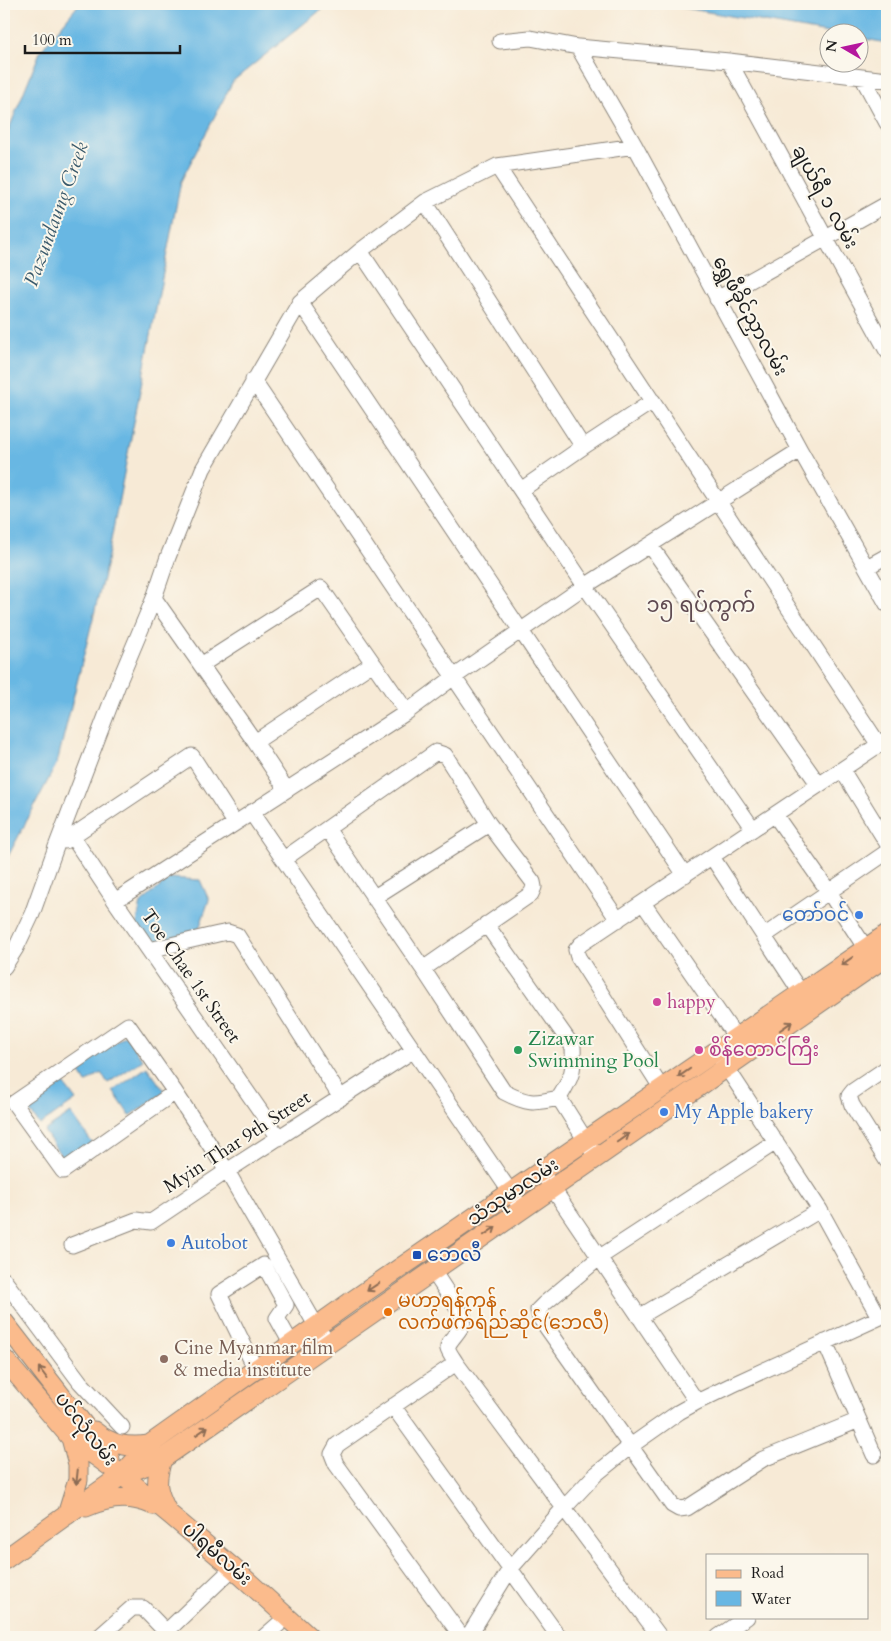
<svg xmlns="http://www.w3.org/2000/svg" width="891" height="1641" viewBox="0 0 891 1641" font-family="Cardo,'Noto Sans Myanmar',serif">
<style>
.water{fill:#68b7e3;stroke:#426a80}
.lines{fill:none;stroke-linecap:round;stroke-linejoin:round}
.minor-casing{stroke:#8a8379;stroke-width:17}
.major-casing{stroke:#8a8379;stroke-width:21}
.minor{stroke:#fff;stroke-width:15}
.major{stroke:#fbbb8c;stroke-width:19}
.oneway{stroke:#8c6c54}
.shop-dot{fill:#3f7fe0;stroke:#fbf7ec;stroke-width:2}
.hotel-dot{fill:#d1479c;stroke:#fbf7ec;stroke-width:2}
.leisure-dot{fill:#2e9e5b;stroke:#fbf7ec;stroke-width:2}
.transit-dot{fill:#1a4fb4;stroke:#fbf7ec;stroke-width:2}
.food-dot{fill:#e8710a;stroke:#fbf7ec;stroke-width:2}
.education-dot{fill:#8d6e63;stroke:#fbf7ec;stroke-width:2}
.labels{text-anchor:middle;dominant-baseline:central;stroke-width:4;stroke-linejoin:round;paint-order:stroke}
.street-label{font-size:19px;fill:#1c1c1c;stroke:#fbf7ec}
.shop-label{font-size:19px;fill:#366cbe;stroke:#fbf7ec;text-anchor:start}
.hotel-label{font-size:19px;fill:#b23c85;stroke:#fbf7ec;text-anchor:start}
.leisure-label{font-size:19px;fill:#27864d;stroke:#fbf7ec;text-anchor:start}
.transit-label{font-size:19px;fill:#164399;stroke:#fbf7ec;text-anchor:start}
.food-label{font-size:19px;fill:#c56008;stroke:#fbf7ec;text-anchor:start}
.education-label{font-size:19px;fill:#785e54;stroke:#fbf7ec;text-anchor:start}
.water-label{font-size:20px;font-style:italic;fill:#3a5a6c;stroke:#fbf7ec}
.quarter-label{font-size:21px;fill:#604b52;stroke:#fbf7ec}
</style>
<rect width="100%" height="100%" fill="#fbf7ec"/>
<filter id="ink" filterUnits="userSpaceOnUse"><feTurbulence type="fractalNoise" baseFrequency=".02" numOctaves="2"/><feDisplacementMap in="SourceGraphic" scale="10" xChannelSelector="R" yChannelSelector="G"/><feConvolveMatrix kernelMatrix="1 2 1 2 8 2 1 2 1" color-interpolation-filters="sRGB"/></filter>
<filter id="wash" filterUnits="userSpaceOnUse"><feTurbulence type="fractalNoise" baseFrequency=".0096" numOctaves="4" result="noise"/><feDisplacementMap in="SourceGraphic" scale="20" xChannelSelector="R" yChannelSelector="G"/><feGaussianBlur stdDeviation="1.12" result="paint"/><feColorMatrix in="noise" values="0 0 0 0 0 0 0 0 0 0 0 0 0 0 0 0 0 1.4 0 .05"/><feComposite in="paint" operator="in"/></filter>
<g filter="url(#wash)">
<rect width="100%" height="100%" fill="#f7ead6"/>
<!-- water -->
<path class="water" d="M 79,4 L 351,4 L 322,9 L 233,81 L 181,181 L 106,566 L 57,763 L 4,864 L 4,141 L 40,52 Z
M 662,4 L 887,4 L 887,43 L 859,38 L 858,32 L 828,33 Z
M 170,878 L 200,880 L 209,900 L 199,929 L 170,943 L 144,939 L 136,927 L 141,903 Z
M 126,1035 L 143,1060 L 108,1083 L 101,1073 L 86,1083 L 77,1068 Z
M 147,1067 L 165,1092 L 130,1116 L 113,1091 Z
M 61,1080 L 76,1100 L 40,1125 L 25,1105 Z
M 71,1113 L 93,1144 L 66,1163 L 44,1131 Z"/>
</g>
<g filter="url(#ink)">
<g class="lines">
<defs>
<path id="minor" d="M 500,41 L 530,38 L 578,47 L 729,61 L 887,80
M 578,47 L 635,146 L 800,450 L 887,604
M 729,61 L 887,351
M 862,77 L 887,123
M 497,166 L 879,745
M 425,202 L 583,447
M 360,251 L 585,586 L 753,829
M 717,299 L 887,204
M 300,302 L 685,875
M 253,380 L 618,920
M 521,490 L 583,447 L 653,401
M 650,545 L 819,785
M 867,567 L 887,556
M 154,598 L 255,742 L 286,789
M 201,665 L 321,588 L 407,712
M 255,742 L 373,663
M 842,770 L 887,843
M 251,812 L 522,1209
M 775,815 L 829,892 L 872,958
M 328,830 L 423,969 L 504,1092 C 527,1104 533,1104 559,1098 C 572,1077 574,1072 573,1047 L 486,924
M 72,836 L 115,901 L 279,1138
M 65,841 L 192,756 L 235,823
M 712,857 L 807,1002
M 284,859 L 436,752 L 445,755 L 489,824 L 533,882 L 534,887 L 531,894 L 423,969
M 373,898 L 489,824
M 115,901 L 407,712 L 454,677 L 585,586 L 800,450
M 643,903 L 742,1046
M 764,936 L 887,852
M 149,950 L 218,934 L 228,932 L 237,935 L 341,1098
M 4,967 L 16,948 L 32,914 L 56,847 L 120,679 L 154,598 L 168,557 L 203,469 L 300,302 L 360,251 L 425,202 L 497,166 L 635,146
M 721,1059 L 820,1210 L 879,1317
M 887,1068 L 853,1091 L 849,1096 L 852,1105 L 887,1161
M 662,1089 L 578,957 L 576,950 L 581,944 L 886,740
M 175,1092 L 63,1171 L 14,1103 L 128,1025 L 175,1092 L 227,1171 L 317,1327 L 328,1343
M 559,1098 L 596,1157
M 776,1142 L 600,1257 L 544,1304 L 538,1310 L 540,1318 L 672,1505 L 679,1509 L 687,1508 L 763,1459 L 859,1420
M 547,1180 L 697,1402
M 72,1245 L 136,1220 L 151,1222 L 227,1171 L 414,1050
M 433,1271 L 464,1318 C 463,1331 446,1341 448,1349 C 449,1353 453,1358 456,1363 L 660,1637
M 4,1280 L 80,1382 L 122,1427
M 639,1317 L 820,1210
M 825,1342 L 874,1455
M 456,1363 L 337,1445 L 332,1454 L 336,1464 L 462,1637
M 256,1370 L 219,1294 L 264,1265 L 286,1305 L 277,1318 L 292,1345
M 393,1406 L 559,1637
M 166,1632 L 233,1568
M 99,1637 L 132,1608 L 143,1608 L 171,1637
M 264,1637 L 288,1616
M 468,1637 L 510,1569 L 564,1508 L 595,1475 L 632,1445 L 679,1412 L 697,1402 L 732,1385 L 887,1314
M 718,1637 L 747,1617"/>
<path id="major" d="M 4,1322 L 110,1459
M 4,1359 L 71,1438 L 122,1475 L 173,1517 L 233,1568 L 309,1637
M 94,1431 C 111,1445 127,1448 149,1445
M 162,1459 C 155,1482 156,1490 167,1511
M 125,1474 L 162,1459 L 887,956
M 86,1507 C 108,1497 132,1495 153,1505
M 67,1515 L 78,1480 L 78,1464 L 71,1438
M 4,1560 L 122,1475 L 149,1445 L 352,1301 L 887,934"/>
</defs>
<!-- minor casing -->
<use href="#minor" class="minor-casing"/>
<!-- major casing -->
<use href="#major" class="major-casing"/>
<!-- minor -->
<use href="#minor" class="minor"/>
<!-- major -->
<use href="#major" class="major"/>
</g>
<!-- one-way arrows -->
<defs><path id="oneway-shaft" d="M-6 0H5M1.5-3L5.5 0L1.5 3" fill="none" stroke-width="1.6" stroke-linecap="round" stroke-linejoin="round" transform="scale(1.25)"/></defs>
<g class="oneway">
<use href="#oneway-shaft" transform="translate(847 961) rotate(145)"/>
<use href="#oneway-shaft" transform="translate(786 1026) rotate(-35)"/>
<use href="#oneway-shaft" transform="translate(684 1073) rotate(145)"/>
<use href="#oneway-shaft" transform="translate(623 1138) rotate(-35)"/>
<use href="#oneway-shaft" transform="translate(490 1231) rotate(-35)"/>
<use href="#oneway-shaft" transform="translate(373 1287) rotate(146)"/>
<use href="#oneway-shaft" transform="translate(43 1373) rotate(-127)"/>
<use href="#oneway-shaft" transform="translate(202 1431) rotate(-35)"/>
<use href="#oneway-shaft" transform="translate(77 1477) rotate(96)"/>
</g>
</g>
<!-- markers -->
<g class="shop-dot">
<circle cx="859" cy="915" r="5"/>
<circle cx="664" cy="1112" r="5"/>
<circle cx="171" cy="1243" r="5"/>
</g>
<g class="hotel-dot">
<circle cx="657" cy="1002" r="5"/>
<circle cx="699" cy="1050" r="5"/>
</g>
<circle class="leisure-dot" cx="518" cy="1050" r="5"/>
<rect class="transit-dot" x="412" y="1250" width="10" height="10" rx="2.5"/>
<circle class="food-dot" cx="388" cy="1312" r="5"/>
<circle class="education-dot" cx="164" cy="1359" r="5"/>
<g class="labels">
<!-- street labels -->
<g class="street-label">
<text transform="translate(825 197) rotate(61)">ချယ်ရီ ၁ လမ်း</text>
<text transform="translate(750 316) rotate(61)">ရွှေဖီခိုင်ညှာလမ်း</text>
<text transform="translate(191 976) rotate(55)">Toe Chae 1st Street</text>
<text transform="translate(237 1142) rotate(-33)">Myin Thar 9th Street</text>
<text transform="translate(513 1192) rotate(-34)">သံသုမာလမ်း</text>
<text transform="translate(86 1429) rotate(52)">ပင်လုံလမ်း</text>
<text transform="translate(217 1554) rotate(41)">ပါရမီလမ်း</text>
</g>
<!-- shop labels -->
<g class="shop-label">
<text x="849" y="915" text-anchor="end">တော်ဝင်</text>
<text x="674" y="1112">My Apple bakery</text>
<text x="181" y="1243">Autobot</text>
</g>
<!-- hotel labels -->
<g class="hotel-label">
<text x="667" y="1002">happy</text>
<text x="709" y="1050">စိန်တောင်ကြီး</text>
</g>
<!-- leisure labels -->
<g class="leisure-label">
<text x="528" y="1039">Zizawar<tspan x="528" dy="22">Swimming Pool</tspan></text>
</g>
<!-- transit labels -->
<g class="transit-label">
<text x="427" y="1255">ဘေလီ</text>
</g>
<!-- food labels -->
<g class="food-label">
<text x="398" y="1301">မဟာရန်ကုန်<tspan x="398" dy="22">လက်ဖက်ရည်ဆိုင်(ဘေလီ)</tspan></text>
</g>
<!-- education labels -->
<g class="education-label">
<text x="174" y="1348">Cine Myanmar film<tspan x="174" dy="22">&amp; media institute</tspan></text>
</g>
<!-- water labels -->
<g class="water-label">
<text transform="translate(56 214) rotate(-70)">Pazundaung Creek</text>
</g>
<!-- quarter labels -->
<g class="quarter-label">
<text x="701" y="605">၁၅ ရပ်ကွက်</text>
</g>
</g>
<!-- margin -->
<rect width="891" height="1641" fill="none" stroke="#fbf7ec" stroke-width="20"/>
<!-- legend -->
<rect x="706" y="1554" width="162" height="65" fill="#fbf7ec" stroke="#a29f99"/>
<rect x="716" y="1570" width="25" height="8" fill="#fbbb8c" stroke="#a29f99"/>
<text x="751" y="1578" font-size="15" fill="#1c1c1c">Road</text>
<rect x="716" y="1591" width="25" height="15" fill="#68b7e3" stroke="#a29f99"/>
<text x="751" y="1604" font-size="15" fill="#1c1c1c">Water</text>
<!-- north arrow -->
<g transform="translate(844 48) rotate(279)"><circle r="24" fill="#fbf7ec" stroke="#a29f99"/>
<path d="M0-4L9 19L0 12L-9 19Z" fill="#b5179e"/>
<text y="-8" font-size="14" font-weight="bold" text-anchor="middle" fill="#1c1c1c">N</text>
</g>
<!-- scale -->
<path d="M25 45v8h155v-8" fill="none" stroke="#1c1c1c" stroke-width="2.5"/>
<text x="32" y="45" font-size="15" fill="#1c1c1c" stroke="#fbf7ec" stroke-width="4" paint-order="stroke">100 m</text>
</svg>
